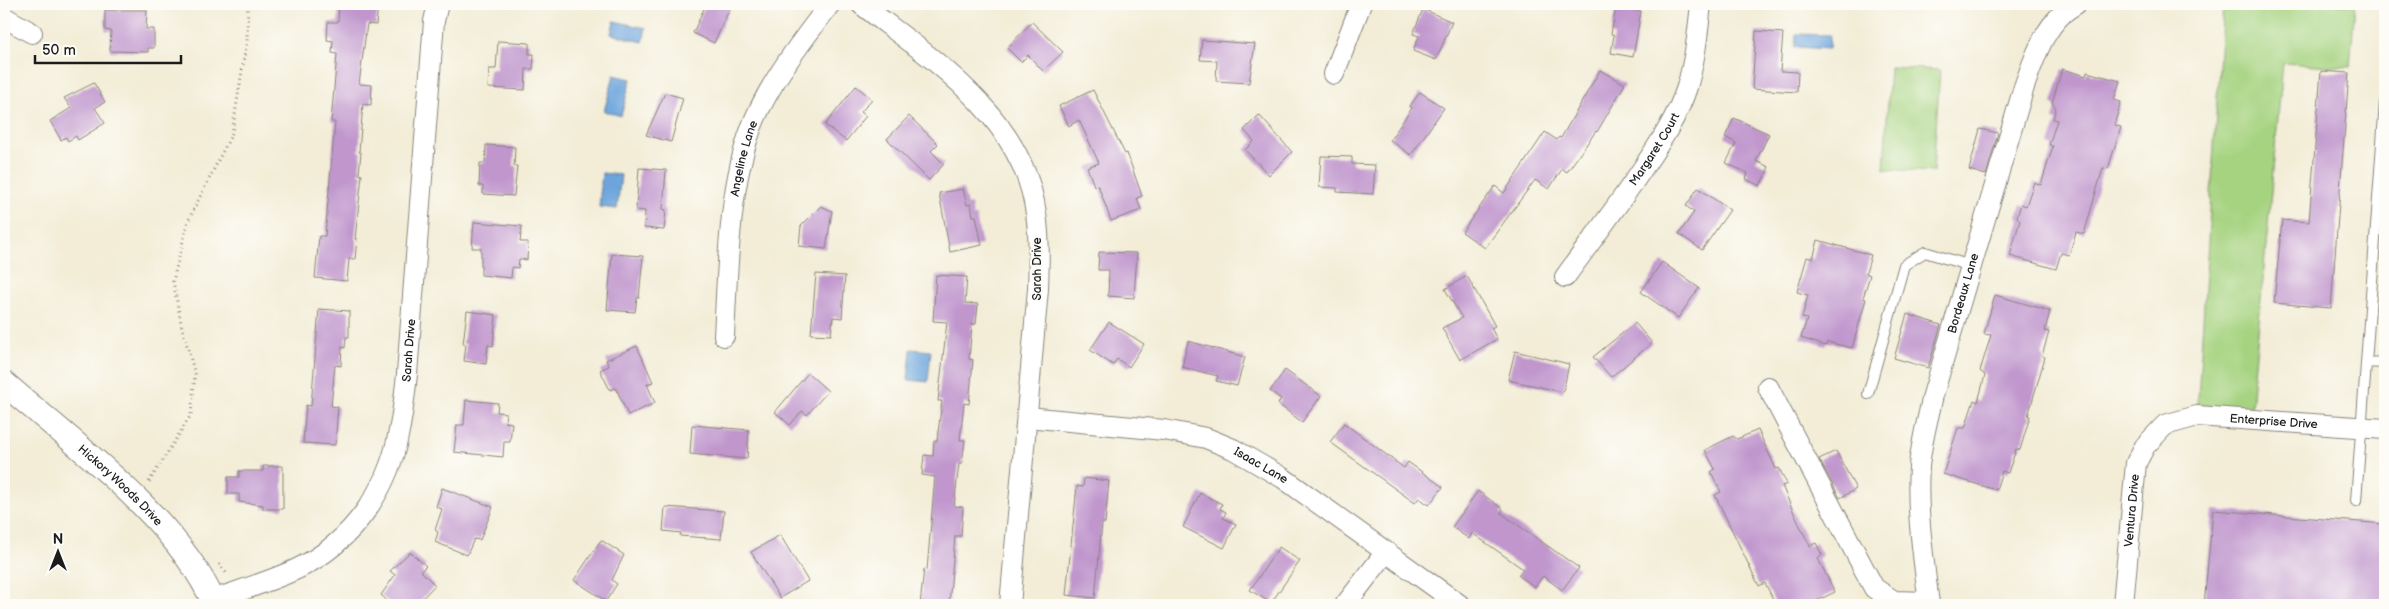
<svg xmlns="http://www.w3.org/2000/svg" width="2389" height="609" viewBox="0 0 2389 609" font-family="'Balsamiq Sans',sans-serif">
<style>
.green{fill:#a6d380;stroke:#61784e}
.water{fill:#6ca4db;stroke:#44607c}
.building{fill:#c096cd}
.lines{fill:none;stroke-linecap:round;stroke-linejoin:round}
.service-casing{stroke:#88847a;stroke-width:12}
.minor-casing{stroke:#88847a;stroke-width:22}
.tertiary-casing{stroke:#88847a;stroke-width:26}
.path{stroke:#88847a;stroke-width:3;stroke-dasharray:1 4;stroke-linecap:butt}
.service{stroke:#fff;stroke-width:10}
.minor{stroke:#fff;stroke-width:20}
.tertiary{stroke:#fff;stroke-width:24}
.labels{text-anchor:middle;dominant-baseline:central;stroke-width:4;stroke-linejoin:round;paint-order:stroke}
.street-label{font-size:12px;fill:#1c1c1c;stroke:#fdfcf7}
</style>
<rect width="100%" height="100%" fill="#fdfcf7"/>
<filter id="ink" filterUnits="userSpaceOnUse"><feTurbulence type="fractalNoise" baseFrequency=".02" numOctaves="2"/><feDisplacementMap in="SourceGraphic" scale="10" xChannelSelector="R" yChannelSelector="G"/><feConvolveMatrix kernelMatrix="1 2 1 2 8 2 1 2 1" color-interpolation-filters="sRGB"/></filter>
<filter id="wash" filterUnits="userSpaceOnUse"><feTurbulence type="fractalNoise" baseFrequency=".0096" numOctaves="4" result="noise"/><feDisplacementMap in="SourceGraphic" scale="20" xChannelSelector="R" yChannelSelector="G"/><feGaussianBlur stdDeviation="1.12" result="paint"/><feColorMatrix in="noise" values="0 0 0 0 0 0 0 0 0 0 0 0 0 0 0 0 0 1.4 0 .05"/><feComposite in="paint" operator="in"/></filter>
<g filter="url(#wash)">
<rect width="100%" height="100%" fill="#f3edd7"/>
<!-- green -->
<path class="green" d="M 2223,4 L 2355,4 L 2350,67 L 2283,63 L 2250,418 L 2197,416 Z
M 1890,67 L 1940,70 L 1933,172 L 1884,169 Z"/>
<!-- water -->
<path class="water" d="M 614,21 L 646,28 L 643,42 L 611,34 Z
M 1796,34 L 1830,35 L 1829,49 L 1795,47 Z
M 614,75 L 631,79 L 621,116 L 604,111 Z
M 602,173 L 621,175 L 617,209 L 599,207 Z
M 911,349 L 931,351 L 928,382 L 908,380 Z"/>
<g id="blocks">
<!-- building -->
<path class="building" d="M 339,4 L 378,4 L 376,25 L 367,24 L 359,84 L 372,85 L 371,105 L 363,104 L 359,152 L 361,152 L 359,174 L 362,175 L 355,239 L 357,239 L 355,259 L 349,259 L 347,281 L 315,278 L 319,236 L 325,236 L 335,122 L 331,122 L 337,54 L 332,53 L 333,41 L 327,40 L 328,22 L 338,22 Z
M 706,4 L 732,4 L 714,43 L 693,33 Z
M 1616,7 L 1641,11 L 1633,57 L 1611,53 L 1614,35 L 1611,34 Z
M 1423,9 L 1452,22 L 1436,60 L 1413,51 L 1419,36 L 1413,34 Z
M 105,10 L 147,10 L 146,29 L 154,29 L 154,48 L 148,48 L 148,52 L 110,51 L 111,31 L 105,30 Z
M 1032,22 L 1063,52 L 1043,71 L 1028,55 L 1021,62 L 1007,48 Z
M 1756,31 L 1783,33 L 1780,71 L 1798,72 L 1797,92 L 1752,89 Z
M 1202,40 L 1255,44 L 1249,83 L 1216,81 L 1217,61 L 1200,60 Z
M 498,41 L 529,43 L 529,54 L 534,54 L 533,69 L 526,69 L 525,90 L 488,88 L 489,69 L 496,69 Z
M 2062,69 L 2086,76 L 2087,72 L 2120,81 L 2114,100 L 2121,102 L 2114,125 L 2121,127 L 2108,169 L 2103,168 L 2084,234 L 2076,232 L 2069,255 L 2061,253 L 2056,269 L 2010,256 L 2020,220 L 2017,217 L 2021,204 L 2026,206 L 2034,182 L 2041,185 L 2053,146 L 2049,145 L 2057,120 L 2053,119 L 2056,108 L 2052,103 Z
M 1600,70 L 1625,84 L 1597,132 L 1596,131 L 1567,172 L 1562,169 L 1549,189 L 1535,180 L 1485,248 L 1462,232 L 1495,186 L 1504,193 L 1545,132 L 1557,140 L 1559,137 L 1561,138 Z
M 2321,71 L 2349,73 L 2331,308 L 2274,303 L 2282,220 L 2309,222 Z
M 94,83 L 105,102 L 95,108 L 105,123 L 78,140 L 76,136 L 68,141 L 66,137 L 61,140 L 50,121 L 71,108 L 64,98 Z
M 856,86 L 872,99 L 861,112 L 866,116 L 846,141 L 825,125 Z
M 1093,90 L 1125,154 L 1127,153 L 1142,196 L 1137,198 L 1141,210 L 1111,221 L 1098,185 L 1094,186 L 1087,167 L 1099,163 L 1079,120 L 1069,126 L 1059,106 Z
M 1420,92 L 1444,108 L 1411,155 L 1390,140 L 1412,108 L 1410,106 Z
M 665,93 L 683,98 L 671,142 L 646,135 Z
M 1259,115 L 1292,152 L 1269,175 L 1245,150 L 1254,141 L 1244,130 Z
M 909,116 L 938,144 L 931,151 L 944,164 L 929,180 L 887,139 Z
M 1734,118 L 1769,134 L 1756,161 L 1769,167 L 1760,186 L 1746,179 L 1748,173 L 1726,163 L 1736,143 L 1725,137 Z
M 1980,129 L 1998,133 L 1986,175 L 1969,170 Z
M 486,145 L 515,147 L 514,166 L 517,166 L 514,196 L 483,194 L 483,186 L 479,186 L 480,163 L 485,163 Z
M 1321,156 L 1352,157 L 1352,164 L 1375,165 L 1373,194 L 1337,192 L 1337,188 L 1319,187 Z
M 639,168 L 666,170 L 663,209 L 666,210 L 664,230 L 644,228 L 645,211 L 636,210 Z
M 1698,188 L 1730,210 L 1702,250 L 1679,234 L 1694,212 L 1686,206 Z
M 963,189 L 967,205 L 971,204 L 973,216 L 976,216 L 982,245 L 950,252 L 939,193 Z
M 821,206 L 832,211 L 826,249 L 799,246 L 801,226 Z
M 474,222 L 522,226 L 520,242 L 528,242 L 527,260 L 519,259 L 518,268 L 512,267 L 511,278 L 481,275 L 481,248 L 472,248 Z
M 1818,240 L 1871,255 L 1866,273 L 1870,275 L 1863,298 L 1866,299 L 1852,348 L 1827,342 L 1826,346 L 1801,338 L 1807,319 L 1802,318 L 1808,295 L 1797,292 L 1807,257 L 1813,259 Z
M 1099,252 L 1137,253 L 1134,298 L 1108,296 L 1109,270 L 1098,270 Z
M 612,254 L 643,256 L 639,298 L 637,298 L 635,312 L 607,310 Z
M 1662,262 L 1699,288 L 1678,318 L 1641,292 Z
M 816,274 L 845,276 L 842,318 L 833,317 L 831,335 L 811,334 Z
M 936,275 L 967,277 L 965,303 L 978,304 L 976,324 L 972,324 L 969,359 L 973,360 L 969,404 L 964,403 L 960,440 L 965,440 L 962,464 L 959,464 L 954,506 L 963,507 L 961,536 L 955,536 L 949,605 L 920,605 L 924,569 L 927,570 L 935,477 L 922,475 L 924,455 L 933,456 L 934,441 L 937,441 L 942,401 L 938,401 L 947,322 L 933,321 Z
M 1467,276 L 1495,326 L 1491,328 L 1497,339 L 1460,360 L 1442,328 L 1462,318 L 1445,289 Z
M 1995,295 L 2050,311 L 2045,331 L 2049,332 L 2042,356 L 2045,357 L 2028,416 L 2030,416 L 2020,450 L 2016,449 L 2008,473 L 2002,471 L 1996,490 L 1943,474 L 1958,428 L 1965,428 L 1974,400 L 1978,402 L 1985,375 L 1980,371 L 1991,335 L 1984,334 Z
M 319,309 L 349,311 L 349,337 L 346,337 L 345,348 L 342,347 L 341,366 L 335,365 L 331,406 L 338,407 L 335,445 L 303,443 L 306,405 L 311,406 Z
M 467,311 L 496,315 L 493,346 L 488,345 L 486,364 L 464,361 L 466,344 L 463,344 Z
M 1907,314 L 1941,325 L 1928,368 L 1894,358 Z
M 1109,322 L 1144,344 L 1129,367 L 1117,359 L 1113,365 L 1090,350 Z
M 1635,323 L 1652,343 L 1611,377 L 1593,357 Z
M 1188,341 L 1245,357 L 1237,386 L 1216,381 L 1218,376 L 1182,367 Z
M 637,346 L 653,382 L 647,384 L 655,403 L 628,415 L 616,388 L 610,390 L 600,370 L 609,366 L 606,360 Z
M 1515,351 L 1569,364 L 1563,392 L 1508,380 Z
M 1285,370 L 1321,396 L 1302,422 L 1278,404 L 1281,399 L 1270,391 Z
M 808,373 L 828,391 L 807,415 L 802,411 L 790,425 L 775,412 Z
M 466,400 L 498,403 L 497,412 L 506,413 L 505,422 L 512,423 L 510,442 L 504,442 L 503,457 L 454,452 L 457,425 L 464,425 Z
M 1344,423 L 1404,468 L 1408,462 L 1443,487 L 1429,505 L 1419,498 L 1415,503 L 1330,442 Z
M 692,425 L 749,430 L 747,459 L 690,454 Z
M 1758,430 L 1776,469 L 1779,468 L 1787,484 L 1782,486 L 1798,522 L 1810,546 L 1816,543 L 1822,555 L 1818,559 L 1835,592 L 1808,605 L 1776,605 L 1765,583 L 1759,586 L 1715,495 L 1721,492 L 1711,472 L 1715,469 L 1705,450 L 1733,436 L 1737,439 Z
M 1836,451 L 1856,489 L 1840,498 L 1819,459 Z
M 263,466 L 283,466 L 283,509 L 263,509 L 263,505 L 239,502 L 239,494 L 228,494 L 228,477 L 239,477 L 239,471 L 263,471 Z
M 1084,478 L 1109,481 L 1105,523 L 1102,523 L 1095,598 L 1066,595 L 1077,486 L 1083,487 Z
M 442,488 L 493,507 L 480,540 L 474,539 L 467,555 L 435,542 L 438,532 L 435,530 L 442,509 L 436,507 Z
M 1478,491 L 1503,509 L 1501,513 L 1579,568 L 1562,590 L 1543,576 L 1535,587 L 1518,575 L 1523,569 L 1472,533 L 1469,539 L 1452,527 Z
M 1200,493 L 1222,504 L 1220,509 L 1226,512 L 1223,518 L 1236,524 L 1224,548 L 1183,527 Z
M 665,507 L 724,511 L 721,539 L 680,536 L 681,533 L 663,531 Z
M 2213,510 L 2385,524 L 2385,605 L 2204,605 Z
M 780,535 L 808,581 L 780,598 L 751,552 Z
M 601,540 L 624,555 L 612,580 L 617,584 L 606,601 L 574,580 Z
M 1279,547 L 1300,561 L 1271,603 L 1250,590 Z
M 410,552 L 426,566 L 421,571 L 435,585 L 416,605 L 392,605 L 381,595 L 395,575 L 390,571 Z"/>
</g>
</g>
<g filter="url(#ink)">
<use href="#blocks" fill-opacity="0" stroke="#88847a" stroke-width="1"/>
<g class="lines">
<defs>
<path id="service" d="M 2366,362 L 2385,363
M 1868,394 L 1904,265 L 1925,252 L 1971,266
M 2356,501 L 2385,102"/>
<g id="minor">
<path d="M 861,4 C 928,57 1016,111 1034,202 C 1040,231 1039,261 1038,289 L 1010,605"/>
<path d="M 4,17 L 32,33"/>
<path d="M 1334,74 L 1361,4"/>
<path id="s1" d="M 1565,277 C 1591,241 1617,207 1641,171 C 1659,144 1677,118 1687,87 C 1695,60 1698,32 1701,4"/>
<path id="s2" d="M 724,336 C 728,266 728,171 760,108 C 779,70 805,37 830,4"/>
<path d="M 1768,387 L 1874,588 L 1894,601 L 1929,602"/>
<path id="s3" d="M 1027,417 L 1164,430 L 1206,438 L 1233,449 L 1283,478 L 1460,605"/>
<path id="s4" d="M 213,600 C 241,590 272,581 299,568 C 352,542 389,489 399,431 C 403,412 405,393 407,374 L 434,21 L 438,4"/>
<path d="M 1345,605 L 1386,552"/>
<path id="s5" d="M 1929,605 C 1924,560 1916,513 1919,467 C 1921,443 1928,419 1933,395 L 2024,87 C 2035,56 2046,20 2076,4"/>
<path id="s6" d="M 2123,605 L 2136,463 L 2145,446 L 2165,425 L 2197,416 L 2385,429"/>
</g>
<g id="tertiary">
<path id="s7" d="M 4,383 C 74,444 178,519 215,605"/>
</g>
</defs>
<!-- service casing -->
<use href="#service" class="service-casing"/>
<!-- minor casing -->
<use href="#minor" class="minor-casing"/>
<!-- tertiary casing -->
<use href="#tertiary" class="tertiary-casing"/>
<!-- path -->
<path class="path" d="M 149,482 L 191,415 L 195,374 L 182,328 L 173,281 L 188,221 L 232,133 L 247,40 L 248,4
M 219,564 L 228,575"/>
<!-- service -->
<use href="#service" class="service"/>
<!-- minor -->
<use href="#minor" class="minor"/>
<!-- tertiary -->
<use href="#tertiary" class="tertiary"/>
</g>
</g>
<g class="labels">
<!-- street labels -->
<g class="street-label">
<text stroke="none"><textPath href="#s1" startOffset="156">Margaret Court</textPath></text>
<text stroke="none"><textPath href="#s2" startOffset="179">Angeline Lane</textPath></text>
<text transform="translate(1037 269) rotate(-90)">Sarah Drive</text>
<text stroke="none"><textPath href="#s5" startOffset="318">Bordeaux Lane</textPath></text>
<text stroke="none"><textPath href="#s4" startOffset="349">Sarah Drive</textPath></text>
<text stroke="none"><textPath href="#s6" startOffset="301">Enterprise Drive</textPath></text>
<text stroke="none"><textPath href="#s3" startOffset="242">Isaac Lane</textPath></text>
<text stroke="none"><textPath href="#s7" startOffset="155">Hickory Woods Drive</textPath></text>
<text stroke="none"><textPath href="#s6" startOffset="95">Ventura Drive</textPath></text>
</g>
</g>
<!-- margin -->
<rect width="2389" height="609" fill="none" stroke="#fdfcf7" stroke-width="20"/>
<!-- north arrow -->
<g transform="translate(58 552)" stroke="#fdfcf7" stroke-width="4" paint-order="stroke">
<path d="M0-4L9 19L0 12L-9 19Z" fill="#1c1c1c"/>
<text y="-8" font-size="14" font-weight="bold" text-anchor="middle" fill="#1c1c1c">N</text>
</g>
<!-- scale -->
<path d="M35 55v8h146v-8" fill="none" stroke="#1c1c1c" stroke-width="2.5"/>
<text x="42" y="55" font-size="15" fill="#1c1c1c" stroke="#fdfcf7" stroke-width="4" paint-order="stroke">50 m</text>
</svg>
